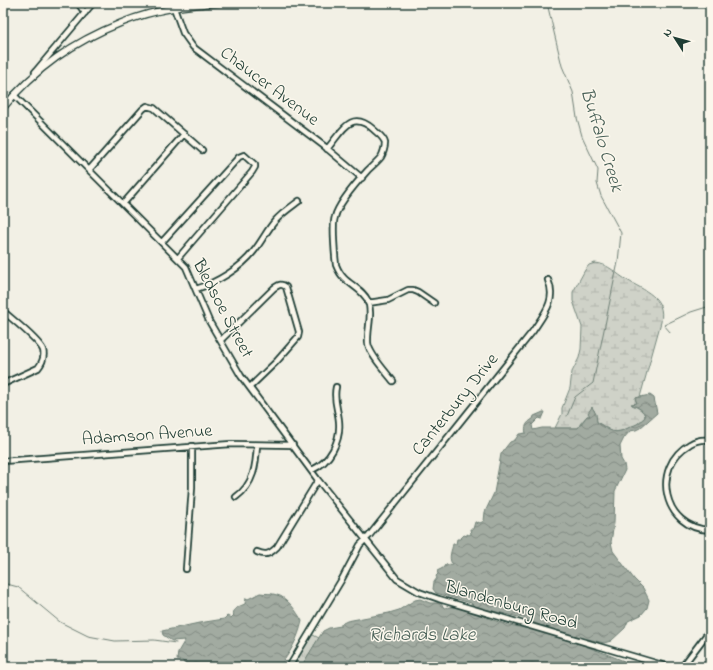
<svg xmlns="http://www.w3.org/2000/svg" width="713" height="670" viewBox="0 0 713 670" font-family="'Indie Flower',sans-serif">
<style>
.grass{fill:url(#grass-tufts);stroke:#77887e}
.wetland{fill:url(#wetland-marsh);stroke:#77887e}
.water{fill:url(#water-waves);stroke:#6e7f75}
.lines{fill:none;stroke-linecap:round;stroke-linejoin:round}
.stream{stroke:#6e7f75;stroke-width:1}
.minor-casing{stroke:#1f3d34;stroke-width:8}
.major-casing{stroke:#1f3d34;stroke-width:8}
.minor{stroke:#fbf7ec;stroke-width:4.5}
.major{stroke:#fbf7ec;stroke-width:5.5}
.labels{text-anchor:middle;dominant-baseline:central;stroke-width:3;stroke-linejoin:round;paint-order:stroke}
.street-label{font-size:18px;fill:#1f3d34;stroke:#fbf7ec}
.water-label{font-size:19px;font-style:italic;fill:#465e55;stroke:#fbf7ec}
</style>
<defs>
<pattern id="grass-tufts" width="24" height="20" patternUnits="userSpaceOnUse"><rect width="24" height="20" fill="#cfd2c8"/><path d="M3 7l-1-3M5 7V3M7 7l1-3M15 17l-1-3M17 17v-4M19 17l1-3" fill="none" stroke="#b1b5ac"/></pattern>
<pattern id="wetland-marsh" width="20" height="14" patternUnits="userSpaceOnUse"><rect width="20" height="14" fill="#cfd2c8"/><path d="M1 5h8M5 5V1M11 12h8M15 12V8" fill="none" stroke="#b1b5ac"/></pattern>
<pattern id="water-waves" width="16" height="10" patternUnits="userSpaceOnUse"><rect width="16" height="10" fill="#a2aba1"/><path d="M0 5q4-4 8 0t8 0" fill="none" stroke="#838c84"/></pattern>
</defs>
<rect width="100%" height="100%" fill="#f2f0e5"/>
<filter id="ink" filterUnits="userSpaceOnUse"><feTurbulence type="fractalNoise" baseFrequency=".025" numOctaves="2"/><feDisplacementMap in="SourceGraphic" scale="8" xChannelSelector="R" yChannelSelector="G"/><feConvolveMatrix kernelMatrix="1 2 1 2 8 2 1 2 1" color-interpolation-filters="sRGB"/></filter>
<g filter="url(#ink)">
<!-- grass -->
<path class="grass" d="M 311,634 L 319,638 L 301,667 L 291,667 Z"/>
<!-- wetland -->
<path class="wetland" d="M 595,263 C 609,264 616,274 627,280 C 644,291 666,296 661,322 L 640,397 L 635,399 L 637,403 L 632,405 C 637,407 645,411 645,417 L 636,425 L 621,431 L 613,432 L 597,422 L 594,410 L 590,415 L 590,416 L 587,416 L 580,424 L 579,428 L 555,428 L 562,414 L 562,408 L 570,388 L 572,372 L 579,358 L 581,349 L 582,327 L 573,301 L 573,292 L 585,270 L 589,265 Z"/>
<!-- water -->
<path class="water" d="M 650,395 L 654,398 L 657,413 L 640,428 L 636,430 L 630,431 L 624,438 L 620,446 L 621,459 L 624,464 L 625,470 L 615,491 L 614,523 L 611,542 L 613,551 L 634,579 L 643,588 L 649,600 L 647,608 L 641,615 L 628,621 L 625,628 L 611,641 L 604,643 L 545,628 L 544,625 L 542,626 L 523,618 L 484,609 L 475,608 L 471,603 L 436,593 L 433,589 L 434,582 L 437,578 L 436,576 L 438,574 L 437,571 L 443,568 L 445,565 L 452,564 C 448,557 452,550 453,544 L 456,544 L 457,539 L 460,539 L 464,535 L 467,536 L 467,534 L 469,535 L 471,534 L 470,529 L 473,529 L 475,522 L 477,522 L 477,524 L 478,522 L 480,523 L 484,521 L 485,512 L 494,493 L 501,454 L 506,447 L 510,442 L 515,440 L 519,434 L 526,433 C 524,427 527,422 533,419 L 534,416 L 541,413 L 543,412 L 545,412 L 542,419 L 539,418 L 532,425 L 533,430 L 542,428 L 578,428 L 587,416 L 590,416 L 588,413 L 592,407 L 596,414 L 597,422 C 606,428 612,435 624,430 C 627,429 629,427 632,426 C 638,424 641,422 645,417 C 645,410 637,407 631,404 L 637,403 L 635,398 Z
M 260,593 C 266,594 272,593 277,595 C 287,597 297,612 302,621 C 298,639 290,653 279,667 L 189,667 L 185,665 L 183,661 L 177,660 L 178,652 L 185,640 L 172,641 L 163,635 L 162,631 L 199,623 L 224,619 L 227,616 L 231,618 L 234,615 L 233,614 C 234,608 240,606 245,604 L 246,598 L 248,599 Z
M 420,599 L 430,603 L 441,603 L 444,608 C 463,604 478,615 496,621 C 512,627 530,628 547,633 C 573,641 599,651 624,661 L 629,667 L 301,667 L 323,631 L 329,628 L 341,626 L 341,624 L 347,621 L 389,613 L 399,610 L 415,600 Z"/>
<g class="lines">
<!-- stream -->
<path class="stream" d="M 547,3 L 562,66 L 573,92 L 577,118 L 582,136 L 598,170 L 597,183 L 601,196 L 621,233 L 618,262 L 593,383 L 575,397 L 567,416
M 670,332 L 664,325 L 691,312 L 710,306
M 3,583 L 18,587 L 60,622 L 88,636 L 115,641 L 154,640 L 176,643
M 282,663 L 288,667"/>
<defs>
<path id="minor" d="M 78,3 L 85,13
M 174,8 L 183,33 L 193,47 L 324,146 L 362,178
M 35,72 L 93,3
M 14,95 L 186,267 L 209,321 L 241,376 L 318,480 L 397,579 L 419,592 L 439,599 L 669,667
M 327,149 C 342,132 350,109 373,129 C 377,133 384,137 385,143 C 385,147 383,154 381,157 C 377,162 372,166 368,170 C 358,181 338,204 335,217 C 332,224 335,257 336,265 C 338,270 341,275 344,278 C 352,286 363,290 368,301 C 373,314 367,329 368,343 C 369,354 386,372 393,381
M 89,170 L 143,109 L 147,106 L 154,108 L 202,150
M 123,204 L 184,134
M 162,242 L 239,157 L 244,155 L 255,165 L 255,167 L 252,172 L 178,258
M 196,289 C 216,283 241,268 254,251 C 262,241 267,230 275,221 C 282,213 291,207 299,201
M 368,303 L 388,300 L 408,290 L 413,290 L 418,292 L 434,303
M 3,311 C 13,320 39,340 43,350 C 45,357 42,363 38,368 L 3,384
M 221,340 L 274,288 C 279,285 281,283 286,287 L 299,332 L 298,337 L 277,361 L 250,387
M 710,440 C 702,439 696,440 690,444 C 650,467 663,529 710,530
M 3,461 L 231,444 L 293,445
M 312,470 C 330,462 341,441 339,421 C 338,409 333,400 336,387
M 236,497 C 254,484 256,465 257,445
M 257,552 C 266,556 270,554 277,547 L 318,480
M 186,569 L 192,488 L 192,446
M 289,667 L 342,579 L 360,545 L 369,536 L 533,331 C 544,314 557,300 548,280
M 682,667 L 710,630"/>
<path id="major" d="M 3,108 C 36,68 73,42 121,23 C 138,16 156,11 174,8 C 189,5 204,4 220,3"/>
</defs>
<!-- minor casing -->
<use href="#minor" class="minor-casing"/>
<!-- major casing -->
<use href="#major" class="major-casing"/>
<!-- minor -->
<use href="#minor" class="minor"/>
<!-- major -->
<use href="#major" class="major"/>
</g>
</g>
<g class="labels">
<!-- street labels -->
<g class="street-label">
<text transform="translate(269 87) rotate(37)">Chaucer Avenue</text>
<text transform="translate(222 309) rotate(62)">Bledsoe Street</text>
<text transform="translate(456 405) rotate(-51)">Canterbury Drive</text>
<text transform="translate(147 436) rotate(-4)">Adamson Avenue</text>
<text transform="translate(511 606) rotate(16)">Blandenburg Road</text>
</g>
<!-- water labels -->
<g class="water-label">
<text transform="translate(601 140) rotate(73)">Buffalo Creek</text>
<text x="422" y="635">Richards Lake</text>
</g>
</g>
<!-- margin -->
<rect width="713" height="670" fill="none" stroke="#fbf7ec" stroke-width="16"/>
<rect x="8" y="8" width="697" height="654" fill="none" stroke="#1f3d34" stroke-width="1.5" filter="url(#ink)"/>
<!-- north arrow -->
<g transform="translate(675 38) rotate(306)" stroke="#fbf7ec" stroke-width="3" paint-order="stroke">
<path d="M0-3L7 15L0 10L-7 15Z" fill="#1f3d34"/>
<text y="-6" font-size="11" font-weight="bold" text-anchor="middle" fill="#1f3d34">N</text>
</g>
</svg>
